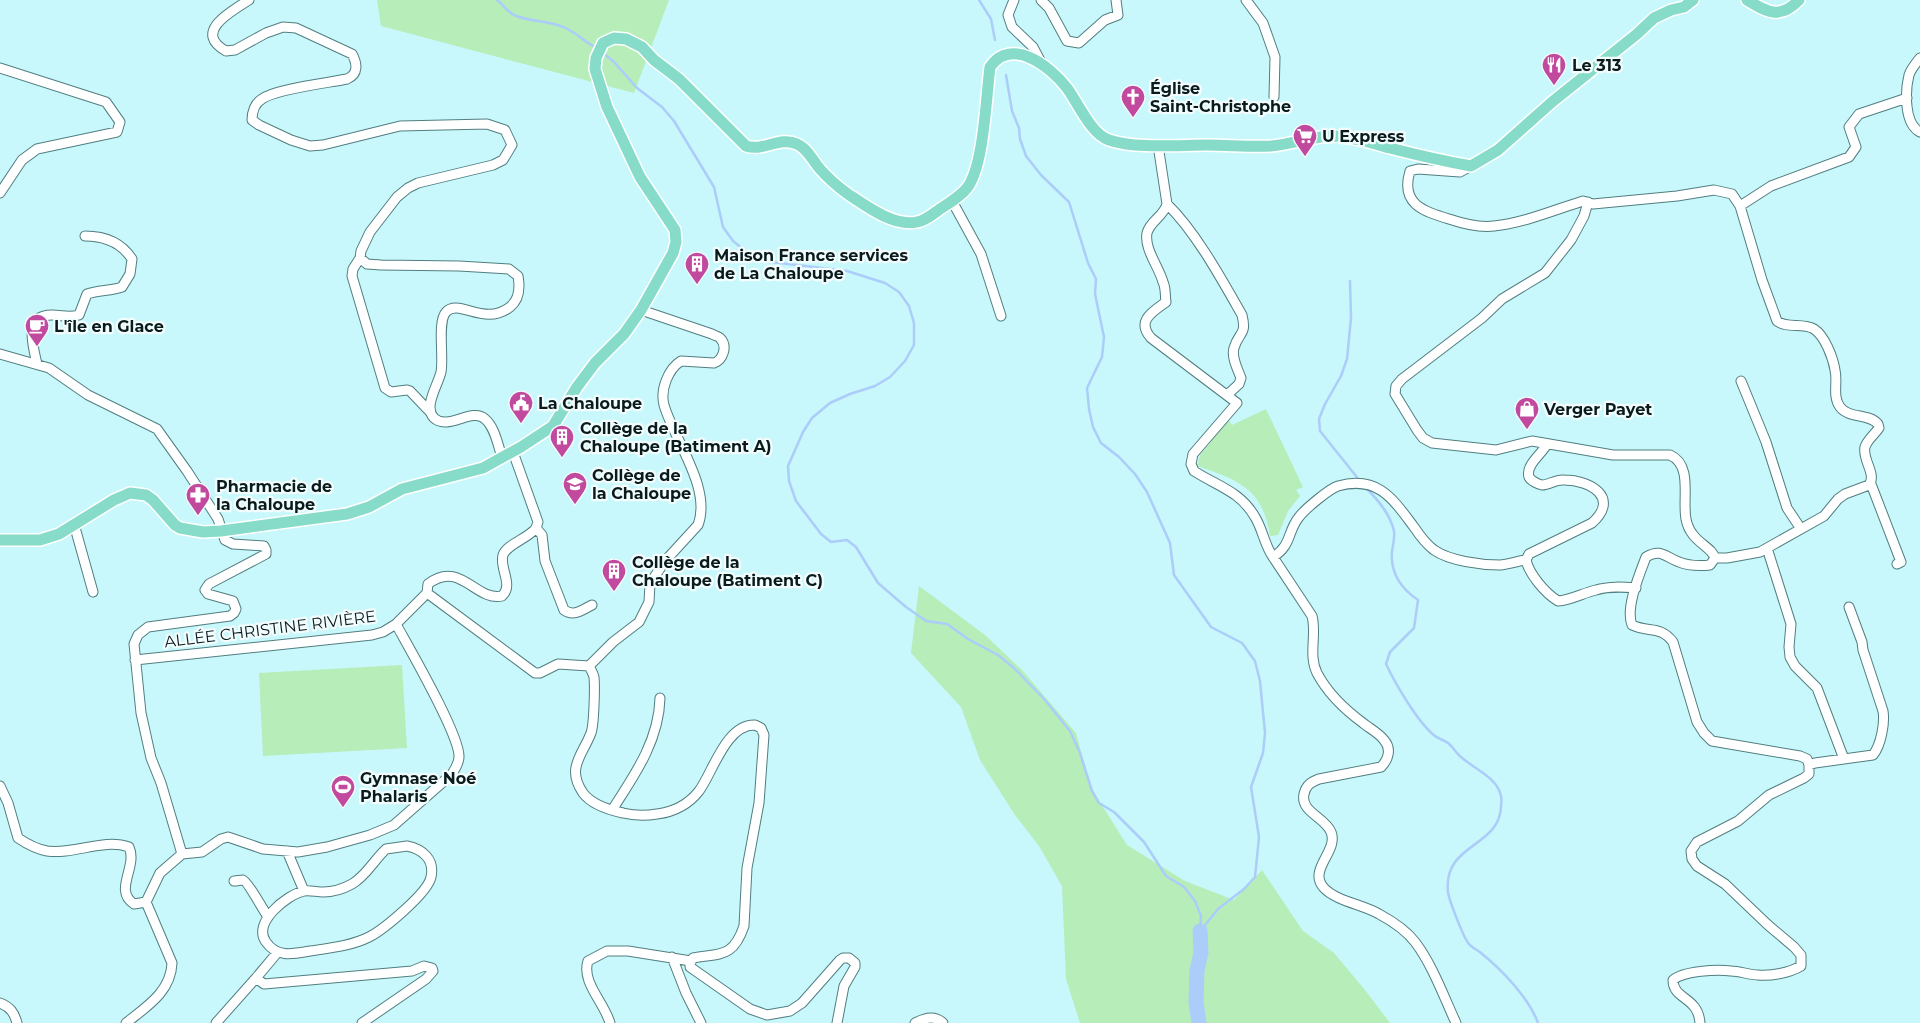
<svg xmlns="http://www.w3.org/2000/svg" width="1920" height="1023" viewBox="0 0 1920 1023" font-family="Montserrat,sans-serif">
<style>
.green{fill:#b7edb9}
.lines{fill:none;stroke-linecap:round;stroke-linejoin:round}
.stream{stroke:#acccfa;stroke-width:2.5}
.river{stroke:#acccfa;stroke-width:15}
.minor-casing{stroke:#517e81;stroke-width:11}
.major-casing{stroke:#fff;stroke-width:14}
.minor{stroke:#fff;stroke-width:9}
.major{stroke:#86dcc8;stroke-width:11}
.labels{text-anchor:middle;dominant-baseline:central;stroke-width:4.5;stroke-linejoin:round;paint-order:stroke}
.poi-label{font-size:16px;font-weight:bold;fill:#091b1d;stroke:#f4fdfe;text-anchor:start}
.street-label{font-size:16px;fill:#091b1d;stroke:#f4fdfe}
</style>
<rect width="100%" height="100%" fill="#c8f8fb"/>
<!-- green -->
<path class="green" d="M 377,0 L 669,0 L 634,93 L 381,26 Z
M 1266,409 L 1303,487 L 1296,490 L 1300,496 L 1288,511 L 1278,535 L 1270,536 C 1263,489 1239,480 1197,466 L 1200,455 L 1211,442 L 1209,440 L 1227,418 L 1232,425 Z
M 919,586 L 985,635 L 1022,670 L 1076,733 L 1091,788 L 1127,845 L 1185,881 L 1234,900 L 1262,870 L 1303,931 L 1334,953 L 1365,990 L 1390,1023 L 1080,1023 L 1066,979 L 1062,886 L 1039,846 L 1015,815 L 980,760 L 961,707 L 911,653 Z
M 402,665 L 407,748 L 263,756 L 259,673 Z"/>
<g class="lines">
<!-- stream -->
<path class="stream" d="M 497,0 C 503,4 507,12 514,15 C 532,23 554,20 571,31 C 580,36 587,44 597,48
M 979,0 L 991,19 L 995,40
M 603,53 L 614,62 L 637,88 L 662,107 L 674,121 L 714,187 L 723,227 L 733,241 L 748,253 L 763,261 L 847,271 L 885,283 L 899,292 L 909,306 L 914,323 L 914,345 L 905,361 L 890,377 L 875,386 L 850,394 L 830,403 L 812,418 L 803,432 L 788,466 L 789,481 L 796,501 L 821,534 L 831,542 L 847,540 L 856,547 L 878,583 L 906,607 L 926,621 L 947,624 L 968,639 L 998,655 L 1014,668 L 1045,700 L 1070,731 L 1080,753 L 1092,791 L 1099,803 L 1114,812 L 1144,842 L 1166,876 L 1184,887 L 1195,901 L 1201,916 L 1200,931
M 1006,75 L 1012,111 L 1019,128 L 1020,139 L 1026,156 L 1041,175 L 1069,202 L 1088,263 L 1096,279 L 1095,294 L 1104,337 L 1102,357 L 1087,388 L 1089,409 L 1093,427 L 1101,443 L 1119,457 L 1135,474 L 1147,492 L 1170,543 L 1174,575 L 1211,627 L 1242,643 L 1255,661 L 1260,681 L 1265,733 L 1263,753 L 1251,787 L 1259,837 L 1255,877 L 1244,889 L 1218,909 L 1201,930
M 1350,281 L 1351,318 L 1347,359 L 1341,376 L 1325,404 L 1319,419 L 1320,431 L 1360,481
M 1367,489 C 1379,501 1390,514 1394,531 C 1395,538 1393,545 1392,551 C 1390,573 1400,588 1418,600 L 1414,628 L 1390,652 L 1386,664 C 1395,683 1418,723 1435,736 C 1439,739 1444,740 1448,743 C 1453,747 1456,753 1461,757 C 1474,769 1497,777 1501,796 C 1502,799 1501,804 1501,807 C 1499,848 1443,843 1448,892 C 1449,900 1464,939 1469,944 C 1472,948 1478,950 1481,953 C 1502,970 1529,998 1538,1023"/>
<!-- river -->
<path class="river" d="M 1199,1023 L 1196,1002 L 1197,970 L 1201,953 L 1200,931"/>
<defs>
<path id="minor" d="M 249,0 C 232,11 192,32 226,51 L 235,50 L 266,33 L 283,27 L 296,28 L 352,54 C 357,63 359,74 347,79 C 328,83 275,89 262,99 C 255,103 252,112 252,120 L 259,125 L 291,140 L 310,146 L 323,145 L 400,126 L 487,124 L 505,130 L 512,145 L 503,160 L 493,165 L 418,183 L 408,188 L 397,197 L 370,232 L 361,251 L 360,258 L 367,264 L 381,265 L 459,266 L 509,269 L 518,276 C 520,287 520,299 510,307 C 484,327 459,298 446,312 C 437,322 444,357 441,372 C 438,385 423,407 434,418 C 448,431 472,407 485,419 C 495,427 498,446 502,457
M 1014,0 L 1008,15 L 1012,27 L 1033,47 L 1043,66
M 1041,0 L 1049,8 L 1067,41 L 1079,43 L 1105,20 L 1118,15 L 1116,0
M 1246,0 L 1263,23 L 1275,57 L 1274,97
M 1920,58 C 1916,63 1911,69 1909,75 C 1905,91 1904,124 1920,132
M 0,68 L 106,102 L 120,122 L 117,132 L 37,149 L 22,160 L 0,193
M 1158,145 L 1167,204 C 1164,216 1150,221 1147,233 C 1144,249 1159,267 1163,282 C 1166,288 1165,296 1166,302 C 1152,312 1136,321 1151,338 L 1237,403 L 1193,454 L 1191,464 L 1194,471 C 1217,486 1240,491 1255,517 C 1263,530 1264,544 1273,557 C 1292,545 1287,532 1299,517 C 1305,509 1329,489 1338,486 C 1378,475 1393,499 1414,527 C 1420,536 1426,544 1434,550 C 1450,561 1481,565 1500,565 C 1509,564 1518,561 1526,560
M 1471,166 L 1460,172 L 1418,169 L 1410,171 C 1400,204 1423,211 1449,219 C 1464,224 1479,228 1494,226 C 1524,223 1554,210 1583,201 L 1593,204 L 1677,196 L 1714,190 L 1732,194 L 1740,206 L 1771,186 L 1849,157 L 1856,147 L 1849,127 L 1859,114 L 1907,98
M 952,201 L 981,254 L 1001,316
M 1588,202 L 1584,216 L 1571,240 L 1545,273 L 1502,299 L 1482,318 L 1402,379 L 1396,386 L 1395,394 L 1417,430 L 1423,438 L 1432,443 L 1496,450 L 1532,441 L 1613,455 L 1670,455 C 1693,465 1682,499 1686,519 C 1690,542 1712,546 1715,558
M 1167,204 C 1196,232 1222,280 1242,315 C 1247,336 1239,331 1234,348 C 1231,357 1238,370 1241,378 L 1239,384 L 1227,395
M 360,258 L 353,269 L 352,276 L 385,388 L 391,392 L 407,390 L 410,391 L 431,413
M 0,354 L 49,368 L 88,395 L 157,429 L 187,471 L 218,519 L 225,540 L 233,544 L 264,546 L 266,550 L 266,554 L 209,584 L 205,590 L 208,594 L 233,601 L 236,609 L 234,613 L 230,616 L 148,627 L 138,635 L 134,644 L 141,713 L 151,758 L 161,783 L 182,854
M 37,364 C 33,346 23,315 52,315 C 62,315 69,318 79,315 L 87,294 C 99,290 111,291 122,287 L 130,274 L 132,259 C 121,242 104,236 85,236
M 1741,381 L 1766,442 L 1787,508 L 1801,529
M 1547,444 C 1543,453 1525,465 1529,477 C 1531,481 1538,484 1542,485 C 1549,485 1556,479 1564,480 C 1591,480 1620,498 1592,523 L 1529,554 L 1526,560 C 1529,574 1545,593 1558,601 C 1571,600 1583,593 1596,590 C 1609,586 1623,587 1636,588
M 513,452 L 538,522 L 536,528 L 542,535 L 545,561 L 564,610 C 574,617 582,610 592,605
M 1871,484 L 1901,562 L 1897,564
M 74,524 L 93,592
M 1767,548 L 1791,624 L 1789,647 L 1790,657 L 1795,666 L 1817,688 L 1844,759
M 1273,557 L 1312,616 C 1317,634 1308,655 1317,673 C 1328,694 1344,709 1363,723 C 1369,728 1379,733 1384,740 C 1392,749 1388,760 1381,767 L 1319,779 C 1311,782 1306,785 1304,794 C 1300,812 1325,817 1331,832 C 1339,851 1307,870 1324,888 C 1336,901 1364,905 1379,914 C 1392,921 1406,930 1415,942 C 1432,964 1444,997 1456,1023
M 1715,558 L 1727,558 L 1760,552 L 1824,516 L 1838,499 L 1845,494 L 1869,485 C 1877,474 1862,460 1865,447 C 1867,440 1874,435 1879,428 L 1878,424 C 1869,413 1849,419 1840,407 C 1832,396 1838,382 1835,370 C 1833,358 1825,336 1814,329 C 1803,322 1787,329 1777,321 L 1762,280 L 1740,206
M 427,593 L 535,673 L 540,673 L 558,664 L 589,666 C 591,670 593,673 594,677 C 595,687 594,725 591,733 C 582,756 566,768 583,793 C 592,805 609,810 623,813 C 635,816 645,816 657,814 C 673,812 688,805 699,791 C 713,772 726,724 755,725 L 761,728 L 764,735 L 759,803 L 747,868 L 744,926 C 733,958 721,953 693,958 L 690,964 L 690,967 L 750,1009 L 767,1015 L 790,1011 L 802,1003 L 840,960 L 843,958 L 849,958 L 855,963 L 855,967 L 844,986 L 837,1023
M 135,660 L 372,635 L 383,632 L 396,624 L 427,593 L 428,584 C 460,559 476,602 502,596 C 514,585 499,568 503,555 C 507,544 529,538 536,528
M 589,666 L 613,642 L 639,622 L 649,602 L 650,584 L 655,576 L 665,561 L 698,525 C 712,488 674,440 664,405 C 660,390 668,369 681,361 L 714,363 C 723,360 728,346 720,338 C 718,336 715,336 712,334 L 641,310
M 1809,765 L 1815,763 L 1873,755 C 1881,745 1885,723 1883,711 L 1863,650 L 1862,642 L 1849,607
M 0,786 L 8,803 L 18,838 C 27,844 36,849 47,851 C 74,855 103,838 129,847 C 138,867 113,890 134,904 L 146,902 L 160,873 L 182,854
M 612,810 C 634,776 659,741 660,698
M 407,846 C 422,849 435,859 431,877 C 428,893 383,930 369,937 C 351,946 330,948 310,951 C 293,954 277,958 266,942 C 252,923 286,895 304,891 C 310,890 317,892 323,892 C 333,892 343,889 352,884 C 366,876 374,860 386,849 Z
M 287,851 L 304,891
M 182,854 L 202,852 L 221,839 L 228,837 L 263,849 L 298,852 L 327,847 L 370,835 L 394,825 L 452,774 C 455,769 459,763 459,757 C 460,735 409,648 396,624
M 234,881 C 237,881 240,880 243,880 C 247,881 264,911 268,917
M 277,953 L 256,978 L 264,984 L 412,971 L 424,966 L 432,968 L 433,971 L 426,979 L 362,1023
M 672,957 L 686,993 L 701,1023
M 0,1003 C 10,1007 14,1012 17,1023
M 126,1023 C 146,1007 171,992 172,963 L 146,902
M 216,1023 L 256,978
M 610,1023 C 604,1002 581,982 588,961 L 607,951 L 628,951 L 691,961
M 915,1023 C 924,1018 935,1015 943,1023
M 1700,1023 C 1698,996 1673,1000 1673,980 C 1683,971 1717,969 1731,971 C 1740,971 1749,975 1758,975 C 1772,976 1789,973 1801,966 L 1801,955 L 1794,947 L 1768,925 L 1725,884 L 1697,866 L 1692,859 L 1691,851 L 1697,842 L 1738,821 L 1769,795 L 1804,778 L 1809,774 L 1809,765 L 1807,759 L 1800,756 L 1712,741 L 1704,733 L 1697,722 L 1673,642 C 1660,625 1649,633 1632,625 C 1625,608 1640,573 1646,557 C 1661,548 1665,557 1679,562 C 1689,566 1700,566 1710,565 L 1715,558"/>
<path id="major" d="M 1747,0 C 1767,12 1780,20 1799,0
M 0,540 L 40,540 L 59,534 L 114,500 L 130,493 L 146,495 L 153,500 L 175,525 L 180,528 L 203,532 L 221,531 L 347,514 L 369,507 L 402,489 L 483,468 L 521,447 L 553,426 L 577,387 L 595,363 L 624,334 L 641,310 L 673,253 L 676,242 L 675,230 L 640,177 L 607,107 L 595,69 L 596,58 L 603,43 L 614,38 L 626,39 L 642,47 L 654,60 L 679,79 L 746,146 C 763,152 780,136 797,144 C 807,148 813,161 820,169 C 828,178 838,187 848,194 C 866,206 894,227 917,222 C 925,221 933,214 940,209 C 949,203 960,197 967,188 C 984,166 986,97 990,67 C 1011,36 1050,66 1067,88 C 1078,103 1091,134 1109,140 C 1135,149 1179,145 1207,145 C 1228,145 1250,147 1271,146 C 1293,144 1313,136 1334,136 C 1353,137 1372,143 1390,148 C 1417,155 1443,161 1471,166 L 1498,150 L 1552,102 L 1637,34 L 1654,18 L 1671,10 L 1684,7 L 1693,0"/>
</defs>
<!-- minor casing -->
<use href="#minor" class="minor-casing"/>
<!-- major casing -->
<use href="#major" class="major-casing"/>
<!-- minor -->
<use href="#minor" class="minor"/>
<!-- major -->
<use href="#major" class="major"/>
</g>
<!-- icons -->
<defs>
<symbol id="restaurant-pin" viewBox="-11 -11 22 30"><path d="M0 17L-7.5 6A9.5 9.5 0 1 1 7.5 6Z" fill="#c1499e" stroke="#f4fdfe"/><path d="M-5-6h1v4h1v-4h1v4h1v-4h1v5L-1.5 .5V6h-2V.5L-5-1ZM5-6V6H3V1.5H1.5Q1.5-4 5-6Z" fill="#fff"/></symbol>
<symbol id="church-pin" viewBox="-11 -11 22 30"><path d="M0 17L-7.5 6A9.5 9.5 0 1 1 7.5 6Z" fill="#c1499e" stroke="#f4fdfe"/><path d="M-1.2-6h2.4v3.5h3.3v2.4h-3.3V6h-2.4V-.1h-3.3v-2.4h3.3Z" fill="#fff"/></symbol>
<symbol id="supermarket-pin" viewBox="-11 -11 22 30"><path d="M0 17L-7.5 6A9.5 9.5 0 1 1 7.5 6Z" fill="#c1499e" stroke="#f4fdfe"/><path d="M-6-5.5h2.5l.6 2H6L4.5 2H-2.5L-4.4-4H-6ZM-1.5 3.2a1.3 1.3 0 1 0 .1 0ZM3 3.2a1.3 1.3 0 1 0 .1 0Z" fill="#fff"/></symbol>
<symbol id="building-pin" viewBox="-11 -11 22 30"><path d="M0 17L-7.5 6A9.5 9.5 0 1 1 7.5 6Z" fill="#c1499e" stroke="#f4fdfe"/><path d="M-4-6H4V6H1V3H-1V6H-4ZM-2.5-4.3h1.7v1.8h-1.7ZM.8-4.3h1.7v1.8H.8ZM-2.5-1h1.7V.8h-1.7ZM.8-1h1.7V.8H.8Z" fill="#fff"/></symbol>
<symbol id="cafe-pin" viewBox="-11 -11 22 30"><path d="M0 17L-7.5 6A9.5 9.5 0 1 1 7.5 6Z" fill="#c1499e" stroke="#f4fdfe"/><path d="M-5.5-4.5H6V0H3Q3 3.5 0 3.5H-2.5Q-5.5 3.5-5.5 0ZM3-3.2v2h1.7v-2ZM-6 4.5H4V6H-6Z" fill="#fff"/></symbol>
<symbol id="civic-pin" viewBox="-11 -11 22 30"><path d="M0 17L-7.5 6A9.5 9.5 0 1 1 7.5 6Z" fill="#c1499e" stroke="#f4fdfe"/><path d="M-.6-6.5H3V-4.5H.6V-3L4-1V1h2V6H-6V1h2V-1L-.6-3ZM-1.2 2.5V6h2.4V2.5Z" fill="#fff"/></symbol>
<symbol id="shop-pin" viewBox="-11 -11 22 30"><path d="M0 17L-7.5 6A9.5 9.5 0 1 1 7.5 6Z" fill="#c1499e" stroke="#f4fdfe"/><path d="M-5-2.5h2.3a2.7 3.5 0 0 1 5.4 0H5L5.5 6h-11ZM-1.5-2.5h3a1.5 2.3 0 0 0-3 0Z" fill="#fff"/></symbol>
<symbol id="school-pin" viewBox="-11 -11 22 30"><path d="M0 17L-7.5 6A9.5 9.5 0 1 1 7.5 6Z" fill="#c1499e" stroke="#f4fdfe"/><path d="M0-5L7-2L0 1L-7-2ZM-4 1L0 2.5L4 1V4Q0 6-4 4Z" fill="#fff"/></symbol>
<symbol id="pharmacy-pin" viewBox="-11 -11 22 30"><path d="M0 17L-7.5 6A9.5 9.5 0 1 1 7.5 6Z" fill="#c1499e" stroke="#f4fdfe"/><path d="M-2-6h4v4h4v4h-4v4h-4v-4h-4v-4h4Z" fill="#fff"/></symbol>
<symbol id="stadium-pin" viewBox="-11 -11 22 30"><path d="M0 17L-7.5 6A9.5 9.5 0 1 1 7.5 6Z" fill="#c1499e" stroke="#f4fdfe"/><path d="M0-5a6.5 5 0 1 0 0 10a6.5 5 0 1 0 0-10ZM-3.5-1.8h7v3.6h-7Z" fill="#fff"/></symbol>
</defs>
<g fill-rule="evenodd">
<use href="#restaurant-pin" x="1540" y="51" width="28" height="38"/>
<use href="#church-pin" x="1119" y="83" width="28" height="38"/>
<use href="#supermarket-pin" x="1291" y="122" width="28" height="38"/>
<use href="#building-pin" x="683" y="250" width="28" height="38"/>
<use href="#cafe-pin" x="23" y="312" width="28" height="38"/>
<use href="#civic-pin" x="507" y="389" width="28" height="38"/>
<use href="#shop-pin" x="1513" y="395" width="28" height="38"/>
<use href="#building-pin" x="548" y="423" width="28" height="38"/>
<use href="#school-pin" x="561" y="470" width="28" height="38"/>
<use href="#pharmacy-pin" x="184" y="481" width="28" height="38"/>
<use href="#building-pin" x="600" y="557" width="28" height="38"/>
<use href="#stadium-pin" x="329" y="773" width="28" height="38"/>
</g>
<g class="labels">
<!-- poi labels -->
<g class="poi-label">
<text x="1572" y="65">Le 313</text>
<text x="1150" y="88">Église<tspan x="1150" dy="18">Saint-Christophe</tspan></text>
<text x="1322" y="136">U Express</text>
<text x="714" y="255">Maison France services<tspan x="714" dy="18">de La Chaloupe</tspan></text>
<text x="54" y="326">L'île en Glace</text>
<text x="538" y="403">La Chaloupe</text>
<text x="1544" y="409">Verger Payet</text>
<text x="580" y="428">Collège de la<tspan x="580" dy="18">Chaloupe (Batiment A)</tspan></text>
<text x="592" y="475">Collège de<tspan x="592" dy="18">la Chaloupe</tspan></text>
<text x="216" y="486">Pharmacie de<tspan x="216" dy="18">la Chaloupe</tspan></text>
<text x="632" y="562">Collège de la<tspan x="632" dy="18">Chaloupe (Batiment C)</tspan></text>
<text x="360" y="778">Gymnase Noé<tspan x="360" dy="18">Phalaris</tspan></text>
</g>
<!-- street labels -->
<g class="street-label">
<text transform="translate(270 629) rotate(-7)">ALLÉE CHRISTINE RIVIÈRE</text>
</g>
</g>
</svg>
